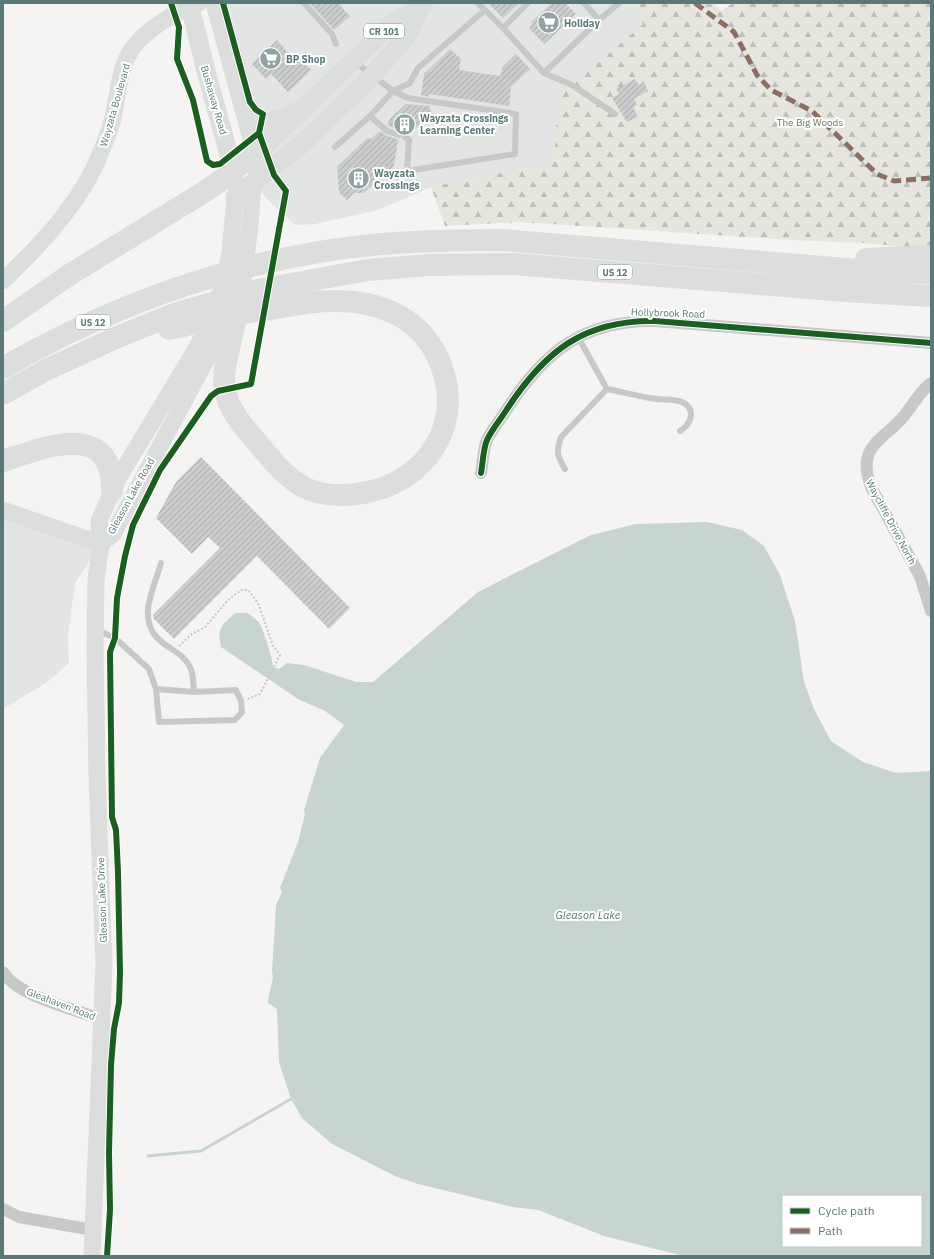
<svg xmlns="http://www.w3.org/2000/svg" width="934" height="1259" viewBox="0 0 934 1259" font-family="'IBM Plex Sans',sans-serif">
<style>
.built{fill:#e2e5e3}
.forest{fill:url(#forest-firs)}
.water{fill:#c7d4d2;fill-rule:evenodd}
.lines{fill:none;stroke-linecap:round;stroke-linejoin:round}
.stream{stroke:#c7d4d2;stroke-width:3}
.building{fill:url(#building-hatch)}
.path{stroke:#c5c6c6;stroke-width:2;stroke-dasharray:2 2;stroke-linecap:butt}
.lane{stroke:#c6c9c8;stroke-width:6}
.street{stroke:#c6c9c8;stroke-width:12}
.secondary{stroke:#dcdede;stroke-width:17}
.primary{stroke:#dcdede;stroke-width:19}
.highway{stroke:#dcdede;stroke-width:22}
.quiet{stroke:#8d6e63;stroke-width:5;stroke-dasharray:10 5;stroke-linecap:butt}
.cycleway-casing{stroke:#fff;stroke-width:8}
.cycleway{stroke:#1b5e20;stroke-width:6}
.labels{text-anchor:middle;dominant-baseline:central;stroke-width:4;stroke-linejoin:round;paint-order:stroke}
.shield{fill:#fff;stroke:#8ca0a0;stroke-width:1}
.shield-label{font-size:9px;font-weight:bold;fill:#5b7878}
.poi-label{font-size:10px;font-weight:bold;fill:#5b7878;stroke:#fff;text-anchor:start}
.street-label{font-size:10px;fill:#5b7878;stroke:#fff}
.park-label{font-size:10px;fill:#6d765e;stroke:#fff}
.water-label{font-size:11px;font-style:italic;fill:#597a76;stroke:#fff}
</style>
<defs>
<pattern id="forest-firs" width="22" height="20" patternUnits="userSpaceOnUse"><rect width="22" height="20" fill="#e6e6df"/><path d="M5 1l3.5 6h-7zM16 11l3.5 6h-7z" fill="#bdbfba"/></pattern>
<pattern id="building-hatch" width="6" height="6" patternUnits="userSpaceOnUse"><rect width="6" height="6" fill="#cbcdcc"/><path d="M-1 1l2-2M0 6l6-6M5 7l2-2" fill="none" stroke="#a8abaa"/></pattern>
</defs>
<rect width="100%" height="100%" fill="#f5f4f2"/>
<!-- built -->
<path class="built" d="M 215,3 L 633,3 L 643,24 L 558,97 L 554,163 L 431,187 L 378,210 L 315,224 L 295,225 L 269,201 L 253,183 Z
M 3,510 L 101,544 L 75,583 L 68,634 L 69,663 L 46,683 L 3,709 Z"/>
<!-- forest -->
<path class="forest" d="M 633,3 L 713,3 L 721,11 L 733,3 L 931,3 L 931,249 L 863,243 L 790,240 L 522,222 L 445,226 L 431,187 L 554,163 L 558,97 L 643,24 Z"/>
<!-- water -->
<path class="water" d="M 707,522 L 742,530 L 764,546 L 780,575 L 795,621 L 804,682 L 814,709 L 831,741 L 863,762 L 896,773 L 931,771 L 931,1256 L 683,1256 L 604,1236 L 538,1210 L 513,1207 L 418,1184 L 395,1176 L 332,1144 L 302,1118 L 291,1099 L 279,1062 L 277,1009 L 268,1003 C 268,991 275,980 272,972 L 276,905 L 282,892 L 280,888 L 298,842 L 305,814 L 304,810 L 320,758 L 344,725 L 325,711 L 298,699 L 221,647 C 217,627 221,626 235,613 L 248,613 C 252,617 258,620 260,624 C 264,632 273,659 273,667 L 279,669 L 287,663 L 304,665 L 356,682 L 373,682 L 478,592 L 591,535 L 636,524 ZM 783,1196 L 921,1196 L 921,1246 L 783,1246 Z"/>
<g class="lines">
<!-- stream -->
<path class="stream" d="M 148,1156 L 201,1151 L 291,1099"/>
</g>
<!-- building -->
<path class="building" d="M 310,3 L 338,3 L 350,16 L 334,30 Z
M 488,3 L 519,3 L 503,18 Z
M 552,3 L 565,3 L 576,14 L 544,44 L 529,28 L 533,24 L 531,22 Z
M 277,40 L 291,56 L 294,53 L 311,70 L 288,92 L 271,74 L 266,79 L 252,64 Z
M 450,49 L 461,59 L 459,70 L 500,76 L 502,68 L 516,54 L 530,69 L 511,87 L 509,106 L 429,94 L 429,97 L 421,95 L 424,74 Z
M 635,79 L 639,85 L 643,82 L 648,91 L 634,99 L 637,105 L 633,107 L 638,117 L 627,122 L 612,98 L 619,94 L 616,89 Z
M 406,104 L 430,106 L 431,114 L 412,132 L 407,133 L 403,133 L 387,125 L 390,119 Z
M 380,131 L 385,135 L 402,141 L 398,140 L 394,166 L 364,193 L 354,193 L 347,200 L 339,192 L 337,167 L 367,138 L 371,139 Z
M 201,457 L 350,608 L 329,629 L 257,556 L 174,639 L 153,618 L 153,615 L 220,548 L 208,537 L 192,554 L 156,518 L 176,482 Z"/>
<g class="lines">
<!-- path -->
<path class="path" d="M 179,646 L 192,634 L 205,627 L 228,600 L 241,590 L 248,590 L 258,603 L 273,646 L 280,655 L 260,694 L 248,699"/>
<!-- lane -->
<path class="lane" d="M 304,3 L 332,34 L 336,44
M 478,3 L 503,28 L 528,3
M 584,3 L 599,20 L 619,3
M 503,28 L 544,73 L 599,20
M 355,62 L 393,91 L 410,83 L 418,68 L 485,10
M 544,73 L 572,85 L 615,114
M 370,116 L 387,131 L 399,135
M 335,147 L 370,116 L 393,91 L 408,98 L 516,114 L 515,154 L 407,171 L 409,140 L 405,137
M 578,337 L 607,389
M 565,469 C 557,456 556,452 561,437 L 607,389 C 624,392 640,397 657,399 C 664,400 675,399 682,402 C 697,409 691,424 680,431
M 161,563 C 157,578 149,595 148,610 C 146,647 181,646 190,667 C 194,675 193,683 194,692
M 97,630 L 115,638 L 149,669 L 156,689 L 194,692 L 236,690 L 241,701 L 242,712 L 235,720 L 159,722 L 156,689"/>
<!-- street -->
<path class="street" d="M 931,383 C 922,389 911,407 904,416 C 882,442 856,445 871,487 L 920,576 L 931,611
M 481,473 C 483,463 483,449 487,440 C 492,429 501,419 507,409 C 545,351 584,320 655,321 L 931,343
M 3,972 C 19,997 75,1010 102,1019
M 3,1209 L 19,1217 L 93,1230"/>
<!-- secondary -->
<path class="secondary" d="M 243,279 L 250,227 L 253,183
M 3,281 C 38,247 71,213 93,170 C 100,155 107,138 112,122 C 118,99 118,69 132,49 C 146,29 177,11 199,3
M 3,510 L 101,544
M 101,544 L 113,534 L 220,334 L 232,308
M 92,1256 L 104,964 L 97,777 L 95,651 L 96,580 L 101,544 L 99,521 L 119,477 L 196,349 L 214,314 L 224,281 L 230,253 L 235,197"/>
<!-- primary -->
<path class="primary" d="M 189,3 L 207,75 L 232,166 L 235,183
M 215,3 L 251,135 L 253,165
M 243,105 C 260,128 272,124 295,112
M 233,172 L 259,151 L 394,22 L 420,8
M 235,197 L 300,146 L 370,78 L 407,36 L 420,8 L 424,3"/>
<!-- highway -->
<path class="highway" d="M 866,259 L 931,256
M 3,321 L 69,275 L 204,192 L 233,172
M 169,329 C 182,327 194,323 206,320 C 228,315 250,312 271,309 C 294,305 317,300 340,301 C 380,302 417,317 436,354 C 470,420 427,486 356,494 C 341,496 324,495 310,490 C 289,481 275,464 261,447 C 246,429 229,413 225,389 C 222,372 228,356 231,339 C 235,322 239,304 241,286
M 3,368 C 118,301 248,256 381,244 C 421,241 461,240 502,240 L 882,272 L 931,273
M 3,394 L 46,370 L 120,336 L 177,313 L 258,290 L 368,270 L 430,265 L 514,264 L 845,291 L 931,296
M 3,461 C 45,447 113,419 112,491"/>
<!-- quiet -->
<path class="quiet" d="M 695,3 L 734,32 L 757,75 L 771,90 L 812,111 L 877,174 L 894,181 L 931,178"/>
<defs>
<path id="cycleway" d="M 171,3 L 179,27 L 177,59 L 193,100 L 207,161 L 213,165 L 220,164 L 259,133
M 481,473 C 483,463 483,449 487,440 C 492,429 501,419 507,409 C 545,351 584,320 655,321 L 931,343
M 107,1256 L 110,1210 L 109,1153 L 111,1065 L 114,1029 L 119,1003 L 120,973 L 118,872 L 116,830 L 112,817 L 110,652 L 115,638 L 117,598 L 125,556 L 133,525 L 160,470 L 211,396 L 218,391 L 251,384 L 286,191 L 274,175 L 259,133 L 263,114 L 256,110 L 250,102 L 223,3"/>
</defs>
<!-- cycleway casing -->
<use href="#cycleway" class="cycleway-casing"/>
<!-- cycleway -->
<use href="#cycleway" class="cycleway"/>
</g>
<!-- icons -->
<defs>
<symbol id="supermarket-disc" viewBox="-11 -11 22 22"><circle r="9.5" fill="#91a3a3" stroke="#fff"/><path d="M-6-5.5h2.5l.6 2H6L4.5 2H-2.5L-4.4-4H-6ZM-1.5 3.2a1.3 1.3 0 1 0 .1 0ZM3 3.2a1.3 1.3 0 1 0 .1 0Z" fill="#fff"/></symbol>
<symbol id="building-disc" viewBox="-11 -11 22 22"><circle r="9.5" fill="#91a3a3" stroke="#fff"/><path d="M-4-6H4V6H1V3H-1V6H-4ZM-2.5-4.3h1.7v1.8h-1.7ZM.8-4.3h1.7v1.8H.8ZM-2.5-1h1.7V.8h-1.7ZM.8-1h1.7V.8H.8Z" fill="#fff"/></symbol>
</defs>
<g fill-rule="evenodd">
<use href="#supermarket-disc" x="536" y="10" width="25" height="25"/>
<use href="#supermarket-disc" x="258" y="46" width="25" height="25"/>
<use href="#building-disc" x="392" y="112" width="25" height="25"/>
<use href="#building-disc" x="346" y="166" width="25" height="25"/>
</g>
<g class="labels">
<!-- shield labels -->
<g class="shield">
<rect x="364" y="24" width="40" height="14" rx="3"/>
<rect x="598" y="265" width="34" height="14" rx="3"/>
<rect x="76" y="315" width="34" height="14" rx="3"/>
</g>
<g class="shield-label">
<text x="384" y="31">CR 101</text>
<text x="615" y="272">US 12</text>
<text x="93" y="322">US 12</text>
</g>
<!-- poi labels -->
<g class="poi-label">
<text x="564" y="23">Holiday</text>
<text x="286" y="59">BP Shop</text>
<text x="420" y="118">Wayzata Crossings<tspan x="420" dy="12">Learning Center</tspan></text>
<text x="374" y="173">Wayzata<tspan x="374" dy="12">Crossings</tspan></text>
</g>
<!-- street labels -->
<g class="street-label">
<text transform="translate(214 100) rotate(74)">Bushaway Road</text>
<text transform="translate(115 105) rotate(-74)">Wayzata Boulevard</text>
<text transform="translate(668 313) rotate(2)">Hollybrook Road</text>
<text transform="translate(131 496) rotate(-61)">Gleason Lake Road</text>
<text transform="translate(891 522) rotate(62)">Waycliffe Drive North</text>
<text transform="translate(102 900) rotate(-92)">Gleason Lake Drive</text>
<text transform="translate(61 1004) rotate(21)">Gleahaven Road</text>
</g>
<!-- park labels -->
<g class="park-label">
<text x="810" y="122">The Big Woods</text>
</g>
<!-- water labels -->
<g class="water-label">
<text x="588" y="915">Gleason Lake</text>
</g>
</g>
<!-- border -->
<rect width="934" height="1259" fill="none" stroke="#5b7878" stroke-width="8"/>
<!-- legend -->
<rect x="782" y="1195" width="140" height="52" fill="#ffffff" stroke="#bdc9c9"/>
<rect x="790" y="1208" width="20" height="6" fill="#1b5e20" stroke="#bdc9c9"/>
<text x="818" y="1215" font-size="12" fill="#5b7878">Cycle path</text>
<rect x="790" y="1228" width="20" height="6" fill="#8d6e63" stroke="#bdc9c9"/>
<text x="818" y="1235" font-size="12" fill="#5b7878">Path</text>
</svg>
